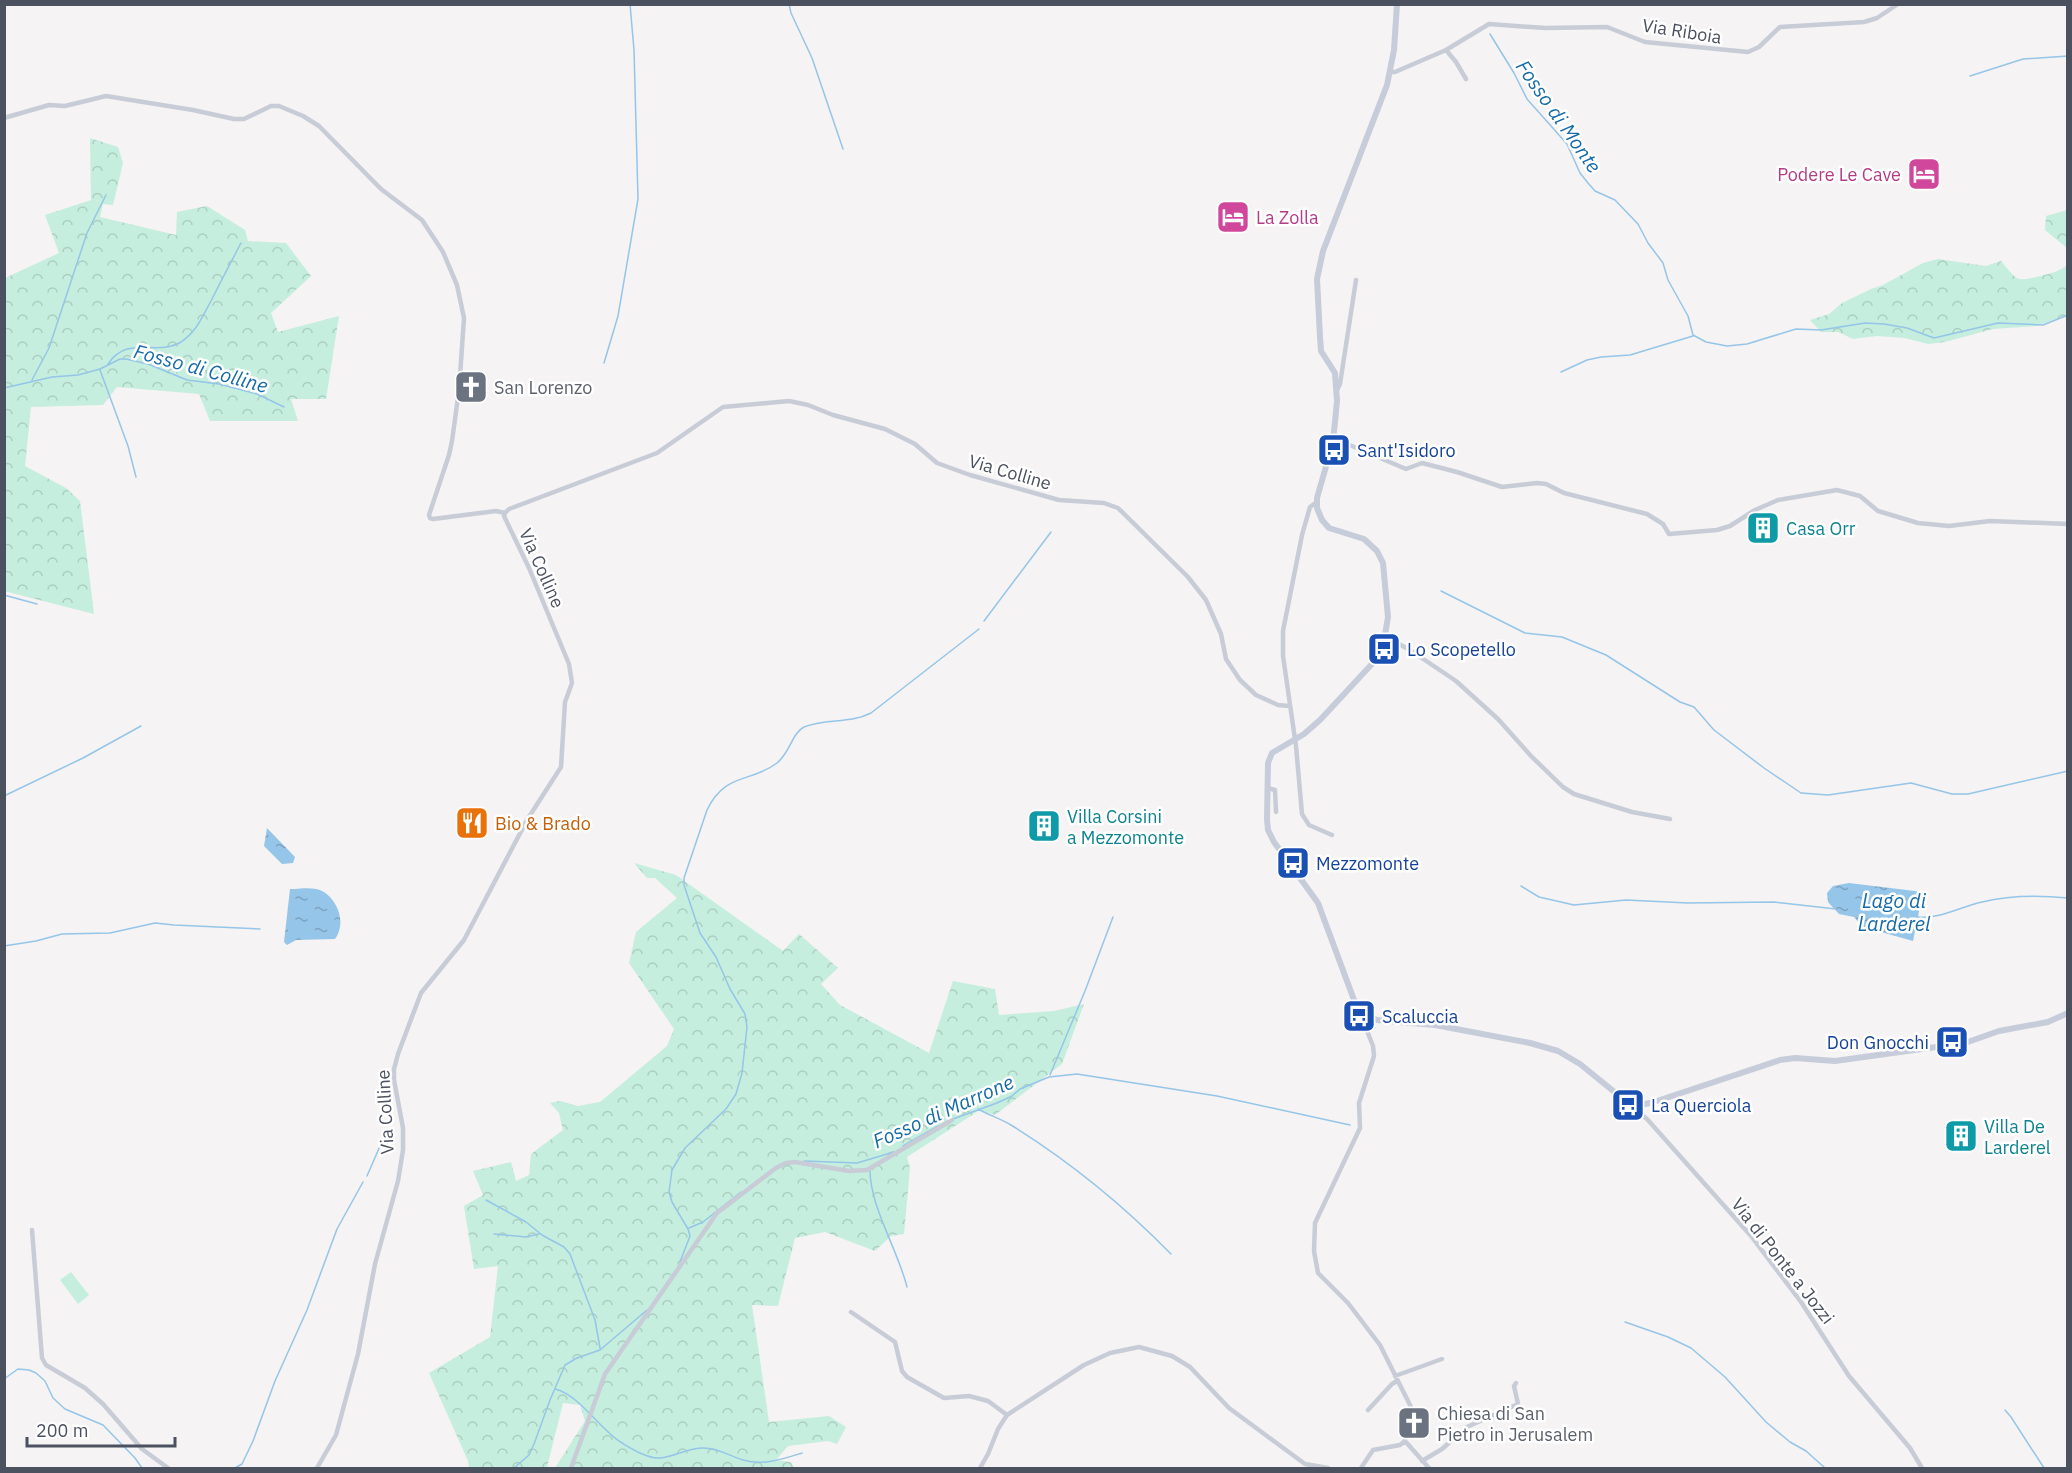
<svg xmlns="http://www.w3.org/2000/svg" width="2072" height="1473" viewBox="0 0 2072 1473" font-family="'IBM Plex Sans',sans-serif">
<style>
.grass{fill:#c5eede}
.forest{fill:url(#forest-crowns)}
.water{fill:url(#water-ripples)}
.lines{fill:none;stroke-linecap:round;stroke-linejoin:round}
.stream{stroke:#95c5e8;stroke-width:1.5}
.minor{stroke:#c8ccd6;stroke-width:4.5}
.secondary{stroke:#c7ccda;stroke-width:6}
.labels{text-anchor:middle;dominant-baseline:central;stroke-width:5;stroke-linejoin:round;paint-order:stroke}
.street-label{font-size:18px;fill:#4b515f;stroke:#fff}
.hotel-label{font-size:18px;fill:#b23c85;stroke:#fff;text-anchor:end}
.worship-label{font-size:18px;fill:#5b616d;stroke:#fff;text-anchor:start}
.transit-label{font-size:18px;fill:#164399;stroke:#fff;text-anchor:start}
.culture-label{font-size:18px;fill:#0d838f;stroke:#fff;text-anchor:start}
.food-label{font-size:18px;fill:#c56008;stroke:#fff;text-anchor:start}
.water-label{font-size:20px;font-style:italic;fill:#156aa8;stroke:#fff}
</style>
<defs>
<pattern id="forest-crowns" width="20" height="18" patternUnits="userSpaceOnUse" patternTransform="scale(1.5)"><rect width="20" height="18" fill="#c5eede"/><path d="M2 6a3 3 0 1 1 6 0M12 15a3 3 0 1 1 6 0" fill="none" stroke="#abcec1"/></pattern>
<pattern id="water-ripples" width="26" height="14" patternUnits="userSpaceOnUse" patternTransform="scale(1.5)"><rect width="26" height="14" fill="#95c5e8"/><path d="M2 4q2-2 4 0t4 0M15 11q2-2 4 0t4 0" fill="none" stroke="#7ca2bf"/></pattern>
</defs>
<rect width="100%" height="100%" fill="#f5f3f3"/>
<!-- grass -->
<path class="grass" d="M 71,1272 L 89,1295 L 78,1304 L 60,1280 Z"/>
<!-- forest -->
<path class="forest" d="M 90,138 L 118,147 L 123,163 L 113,205 L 103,204 L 100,217 L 176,235 L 177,212 L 207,206 L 245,230 L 248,241 L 286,243 L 311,276 L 271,313 L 278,332 L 339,316 L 326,399 L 291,399 L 298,421 L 210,421 L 199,394 L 117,387 L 103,405 L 31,407 L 25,466 L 66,488 L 80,501 L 94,614 L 4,591 L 5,278 L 59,253 L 45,215 L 91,200 Z
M 2067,210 L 2068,210 L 2067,248 L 2045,230 L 2046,216 Z
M 1938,259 L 1986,266 L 2001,261 C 2018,281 2015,282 2041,276 C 2054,272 2056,273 2067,265 L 2067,315 L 2037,326 L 1993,329 L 1945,342 L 1928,344 L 1905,338 L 1877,336 L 1853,339 L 1838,332 L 1821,332 L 1810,320 L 1829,314 L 1842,303 L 1871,289 L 1883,285 L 1923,263 Z
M 634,863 L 676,875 L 783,951 L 799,934 L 838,968 L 821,984 L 840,1005 L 929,1053 L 953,981 L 995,989 L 999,1015 L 1054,1011 L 1084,1004 L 1062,1064 L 995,1115 L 980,1110 L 907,1157 L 910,1168 L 904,1234 L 891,1236 L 875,1251 L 825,1232 L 795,1238 L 778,1306 L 752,1305 L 769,1422 L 829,1416 L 846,1427 L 837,1444 L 828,1441 L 788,1446 L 776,1460 L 791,1462 L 794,1468 L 555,1468 L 585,1421 L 580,1405 L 563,1403 L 547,1467 L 543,1468 L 469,1468 L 468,1461 L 429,1373 L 490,1337 L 498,1266 L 474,1269 L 464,1206 L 483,1195 L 473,1171 L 511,1162 L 516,1181 L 529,1175 L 531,1154 L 563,1130 L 559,1113 L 550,1103 L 560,1101 L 578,1106 L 600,1102 L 667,1046 L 674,1029 L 629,963 L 636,932 L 677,898 L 655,878 L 647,878 Z"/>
<!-- water -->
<path class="water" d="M 267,828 L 295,857 L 293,863 L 282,864 L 264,846 Z
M 1849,883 L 1923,892 L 1913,941 L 1863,927 L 1854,917 L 1839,914 L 1828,902 L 1827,893 L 1833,886 Z
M 290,889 C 300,889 315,886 324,892 C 339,902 346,924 335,939 L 296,940 L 287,945 L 284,942 Z"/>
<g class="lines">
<!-- stream -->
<path class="stream" d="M 789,4 L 791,13 L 812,58 L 843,149
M 1490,34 L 1514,73 L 1527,99 L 1567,144 L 1580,173 L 1588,183 L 1595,191 L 1615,200 L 1638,224 L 1648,243 L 1663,263 L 1668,280 L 1688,316 L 1693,335 L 1706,342 L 1727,346 L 1747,344 L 1796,329 L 1821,330 L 1865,323 L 1884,324 L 1907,328 L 1934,338 L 1998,323 L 2043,325 L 2068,315
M 1970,76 L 2023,59 L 2068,56
M 604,363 L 618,316 L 638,199 L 634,50 L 630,4
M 108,364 C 128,334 156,357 181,342 C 197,331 202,317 211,301 C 221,281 231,262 241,243
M 100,370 L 128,446 L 136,477
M 1561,372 L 1587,360 L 1601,357 L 1630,355 L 1693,336
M 32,380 L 49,348 L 87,233 L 106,195
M 4,388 L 52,377 L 78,375 L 100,369 L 120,359 L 126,359 L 148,364 L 187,380 L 219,384 L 257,394 L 284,407
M 1441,591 L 1525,633 L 1562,637 L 1606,655 L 1680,702 L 1694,707 L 1714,730 L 1764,768 L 1801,793 L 1828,795 L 1911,783 L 1952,794 L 1968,794 L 2068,771
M 4,595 L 37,604
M 984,621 L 1051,532
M 4,796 L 83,758 L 141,726
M 1521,886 L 1539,897 L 1574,905 L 1626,900 L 1688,903 L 1774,902 L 1836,909
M 1918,917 C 1940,919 1960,907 1982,902 C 2010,895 2039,895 2068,898
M 4,946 L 36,941 L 62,934 L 110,933 L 155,923 L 174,925 L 260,929
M 1050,1075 L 1085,991 L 1113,917
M 978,1109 C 989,1115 1001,1119 1011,1125 C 1072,1163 1121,1203 1171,1254
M 953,1119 L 997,1103 L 1012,1096 L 1020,1089 L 1049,1077 L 1077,1074 L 1217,1096 L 1350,1125
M 903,1146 L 938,1126
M 804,1161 L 857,1163 L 894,1152
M 870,1170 C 870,1207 898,1250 907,1287
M 367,1176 L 387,1130
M 486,1200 L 526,1222 L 542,1235 L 564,1247 L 570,1254 L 595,1320 L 600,1348
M 689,1228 L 703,1222 L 741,1192
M 494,1234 L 526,1237 L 539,1234
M 680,1262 L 690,1236 L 688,1229 L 672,1202 L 669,1192 L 672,1170 L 685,1148 L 726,1109 L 736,1094 L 742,1073 L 747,1027 L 745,1014 L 730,989 L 716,957 L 700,933 L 684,885 L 684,878 L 707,810 C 725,772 751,783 777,763 C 790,753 792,733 804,727 C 825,718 850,724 871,713 L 979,629
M 1625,1322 L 1668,1337 L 1691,1348 L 1725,1377 L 1766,1422 L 1790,1442 L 1806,1451 L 1825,1468
M 4,1379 L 18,1369 L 29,1370 L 36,1373 L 45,1381 L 53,1398 L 65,1409 L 103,1425 L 135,1458 L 142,1468
M 555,1389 C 580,1395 600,1430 622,1443 C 632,1449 648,1459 660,1458 C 675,1457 686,1448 704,1448 C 718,1448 730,1456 743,1460 C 763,1466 783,1459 802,1453
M 2005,1410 L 2011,1417 L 2044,1468
M 235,1468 L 242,1464 L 253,1441 L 275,1381 L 307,1310 L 337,1229 L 363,1182
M 514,1468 L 529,1455 L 534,1444 L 550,1400 L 565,1365 L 577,1358 L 600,1350 L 647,1310"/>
<!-- minor -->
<path class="minor" d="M 1446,50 L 1456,62 L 1466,79
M 1390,72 L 1395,72 L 1446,50 L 1489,24 L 1545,28 L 1607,27 L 1645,42 L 1748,52 L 1759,47 L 1780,27 L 1864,22 L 1877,18 L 1898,4
M 4,118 L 49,105 L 65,106 L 106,96 L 193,110 L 234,119 L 244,119 L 271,106 L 279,106 L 303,116 L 319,126 L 381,189 L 422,220 L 443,252 L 457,285 L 464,318 L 459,390 L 452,441 L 449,455 L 429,515 L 430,518 L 433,519 L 496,511 L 505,513
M 1337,390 L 1340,384 L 1356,280
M 1333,442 L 1352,446 L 1406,469 L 1422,463 L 1457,472 L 1502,487 L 1537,483 L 1546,484 L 1564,493 L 1647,514 L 1663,524 L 1669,534 L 1717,530 L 1730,526 L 1755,510 L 1778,500 L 1837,490 L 1860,496 L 1878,511 L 1918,523 L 1949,526 L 1990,521 L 2068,524
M 1317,502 L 1310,507 L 1302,535 L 1283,631 L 1283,656 L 1296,746 L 1302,814 L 1309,825 L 1332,835
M 1384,641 L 1397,643 L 1410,650 L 1456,681 L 1498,719 L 1531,756 L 1563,787 L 1574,794 L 1632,812 L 1670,819
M 1268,788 L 1275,790 L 1276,812
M 1363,1014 L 1362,1018 L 1373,1046 L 1374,1056 L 1359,1103 L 1360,1128 L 1315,1223 L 1314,1251 L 1318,1273 L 1348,1303 L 1380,1345 L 1411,1407 L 1412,1413 L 1407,1424 L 1405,1441
M 1636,1106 L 1637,1111 L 1647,1119 L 1751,1236 L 1801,1302 L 1849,1376 L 1910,1448 L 1922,1468
M 32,1230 L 42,1358 L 46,1365 L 85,1388 L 103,1404 L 142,1449 L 168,1468
M 851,1312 L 895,1342 L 902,1371 L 907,1377 L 944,1398 L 969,1396 L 988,1401 L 1007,1415
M 1395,1376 L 1442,1359
M 1368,1410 L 1392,1384 L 1397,1381
M 1405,1441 L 1429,1468
M 1422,1461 L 1442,1449 L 1467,1427 L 1518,1404 L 1514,1386 L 1516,1383
M 317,1468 L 336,1435 L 358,1354 L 375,1264 L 398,1181 L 403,1150 L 403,1128 L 394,1080 L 394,1069 L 398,1054 L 421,993 L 464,940 L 527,820 L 561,767 L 565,702 L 572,683 L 569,664 L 529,568 L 504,516 L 505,513 L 509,509 L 657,453 L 723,407 L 789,401 L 808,405 L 833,415 L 885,429 L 915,444 L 937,463 L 970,475 L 1059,500 L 1104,503 L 1118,508 L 1188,577 L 1206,600 L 1221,634 L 1226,659 L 1240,680 L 1256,695 L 1278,705 L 1289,706
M 571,1468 L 605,1374 L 717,1213 L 776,1168 L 786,1163 L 795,1162 L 849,1171 L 867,1170 L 952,1120
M 980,1468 L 988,1454 L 998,1429 L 1007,1415 L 1084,1365 L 1110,1353 L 1139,1347 L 1172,1356 L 1190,1367 L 1229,1408 L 1305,1464 L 1328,1468
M 1361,1468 L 1373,1450 L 1400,1445 L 1405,1441"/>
<!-- secondary -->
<path class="secondary" d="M 1397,4 L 1394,50 L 1387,85 L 1323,251 L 1317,279 L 1320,337 L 1321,351 L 1335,373 L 1337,401 L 1333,442 L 1317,498 L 1317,508 L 1322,520 L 1329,528 L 1364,539 L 1377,551 L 1383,563 L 1388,617 L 1384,641 L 1371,665 L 1320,720 L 1304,734 L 1272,753 L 1268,763 L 1267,819 L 1268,830 L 1274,842 L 1318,903 L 1357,1008 L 1363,1014 L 1377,1020 L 1435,1025 L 1530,1043 L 1558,1051 L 1580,1064 L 1628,1103 L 1636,1106 L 1654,1102 L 1780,1060 L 1795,1058 L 1835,1061 L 1965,1043 L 1999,1031 L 2048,1022 L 2068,1013"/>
</g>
<!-- icons -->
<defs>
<symbol id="hotel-square" viewBox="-11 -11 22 22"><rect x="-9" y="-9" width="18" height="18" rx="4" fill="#d1479c" stroke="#fff"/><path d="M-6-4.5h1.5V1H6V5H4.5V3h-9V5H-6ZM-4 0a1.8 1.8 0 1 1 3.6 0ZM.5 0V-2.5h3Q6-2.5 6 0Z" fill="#fff"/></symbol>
<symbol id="church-square" viewBox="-11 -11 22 22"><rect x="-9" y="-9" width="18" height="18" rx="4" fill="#6b7280" stroke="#fff"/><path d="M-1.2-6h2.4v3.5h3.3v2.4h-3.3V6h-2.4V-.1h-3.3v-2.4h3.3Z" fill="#fff"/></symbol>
<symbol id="bus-square" viewBox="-11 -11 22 22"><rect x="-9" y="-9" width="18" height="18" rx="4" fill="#1a4fb4" stroke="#fff"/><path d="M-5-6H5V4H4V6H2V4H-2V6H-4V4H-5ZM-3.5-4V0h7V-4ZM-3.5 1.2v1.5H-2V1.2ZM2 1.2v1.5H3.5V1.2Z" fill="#fff"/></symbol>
<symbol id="building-square" viewBox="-11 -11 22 22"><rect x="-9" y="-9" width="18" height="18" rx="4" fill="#0f9aa8" stroke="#fff"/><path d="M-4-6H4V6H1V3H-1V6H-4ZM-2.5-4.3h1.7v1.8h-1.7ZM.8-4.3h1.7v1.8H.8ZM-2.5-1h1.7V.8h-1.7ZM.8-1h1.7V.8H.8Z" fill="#fff"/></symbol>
<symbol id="restaurant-square" viewBox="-11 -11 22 22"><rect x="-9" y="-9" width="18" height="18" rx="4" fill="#e8710a" stroke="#fff"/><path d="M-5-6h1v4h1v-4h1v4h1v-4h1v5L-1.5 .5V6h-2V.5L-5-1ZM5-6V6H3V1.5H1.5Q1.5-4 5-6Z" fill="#fff"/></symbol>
</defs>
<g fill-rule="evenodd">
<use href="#hotel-square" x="1905" y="155" width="38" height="38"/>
<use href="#hotel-square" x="1214" y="198" width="38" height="38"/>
<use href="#church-square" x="452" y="368" width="38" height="38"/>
<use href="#bus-square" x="1315" y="431" width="38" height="38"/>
<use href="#building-square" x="1744" y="509" width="38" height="38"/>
<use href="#bus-square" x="1365" y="630" width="38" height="38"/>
<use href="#restaurant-square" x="453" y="804" width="38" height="38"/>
<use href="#building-square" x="1025" y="807" width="38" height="38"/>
<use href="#bus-square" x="1274" y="844" width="38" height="38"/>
<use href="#bus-square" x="1340" y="997" width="38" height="38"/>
<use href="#bus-square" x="1933" y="1023" width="38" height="38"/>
<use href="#bus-square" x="1609" y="1086" width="38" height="38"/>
<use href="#building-square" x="1942" y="1117" width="38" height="38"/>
<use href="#church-square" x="1395" y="1404" width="38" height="38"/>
</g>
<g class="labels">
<!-- street labels -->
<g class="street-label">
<text transform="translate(1682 31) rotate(9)">Via Riboia</text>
<text transform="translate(1010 472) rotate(16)">Via Colline</text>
<text transform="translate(542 568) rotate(66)">Via Colline</text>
<text transform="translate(385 1112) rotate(-93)">Via Colline</text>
<text transform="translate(1783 1261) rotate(52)">Via di Ponte a Jozzi</text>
</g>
<!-- hotel labels -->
<g class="hotel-label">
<text x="1901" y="174">Podere Le Cave</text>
<text x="1256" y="217" text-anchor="start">La Zolla</text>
</g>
<!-- worship labels -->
<g class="worship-label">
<text x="494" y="387">San Lorenzo</text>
<text x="1437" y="1413">Chiesa di San<tspan x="1437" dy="21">Pietro in Jerusalem</tspan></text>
</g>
<!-- transit labels -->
<g class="transit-label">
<text x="1357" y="450">Sant'Isidoro</text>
<text x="1407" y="649">Lo Scopetello</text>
<text x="1316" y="863">Mezzomonte</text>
<text x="1382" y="1016">Scaluccia</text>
<text x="1929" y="1042" text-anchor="end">Don Gnocchi</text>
<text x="1651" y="1105">La Querciola</text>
</g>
<!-- culture labels -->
<g class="culture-label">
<text x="1786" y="528">Casa Orr</text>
<text x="1067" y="816">Villa Corsini<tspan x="1067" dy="21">a Mezzomonte</tspan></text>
<text x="1984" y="1126">Villa De<tspan x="1984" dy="21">Larderel</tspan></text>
</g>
<!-- food labels -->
<g class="food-label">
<text x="495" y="823">Bio &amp; Brado</text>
</g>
<!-- water labels -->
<g class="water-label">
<text transform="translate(1559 116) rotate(55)">Fosso di Monte</text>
<text transform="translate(201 368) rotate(15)">Fosso di Colline</text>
<text x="1894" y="900">Lago di<tspan x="1894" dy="23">Larderel</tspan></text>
<text transform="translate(943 1111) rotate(-24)">Fosso di Marrone</text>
</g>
</g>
<!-- border -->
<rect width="2072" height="1473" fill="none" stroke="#4b515f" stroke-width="12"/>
<!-- scale -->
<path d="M27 1437v9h148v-9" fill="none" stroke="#4b515f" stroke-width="3"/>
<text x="36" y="1437" font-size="18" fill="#4b515f" stroke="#ffffff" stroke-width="4.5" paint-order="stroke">200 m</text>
</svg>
